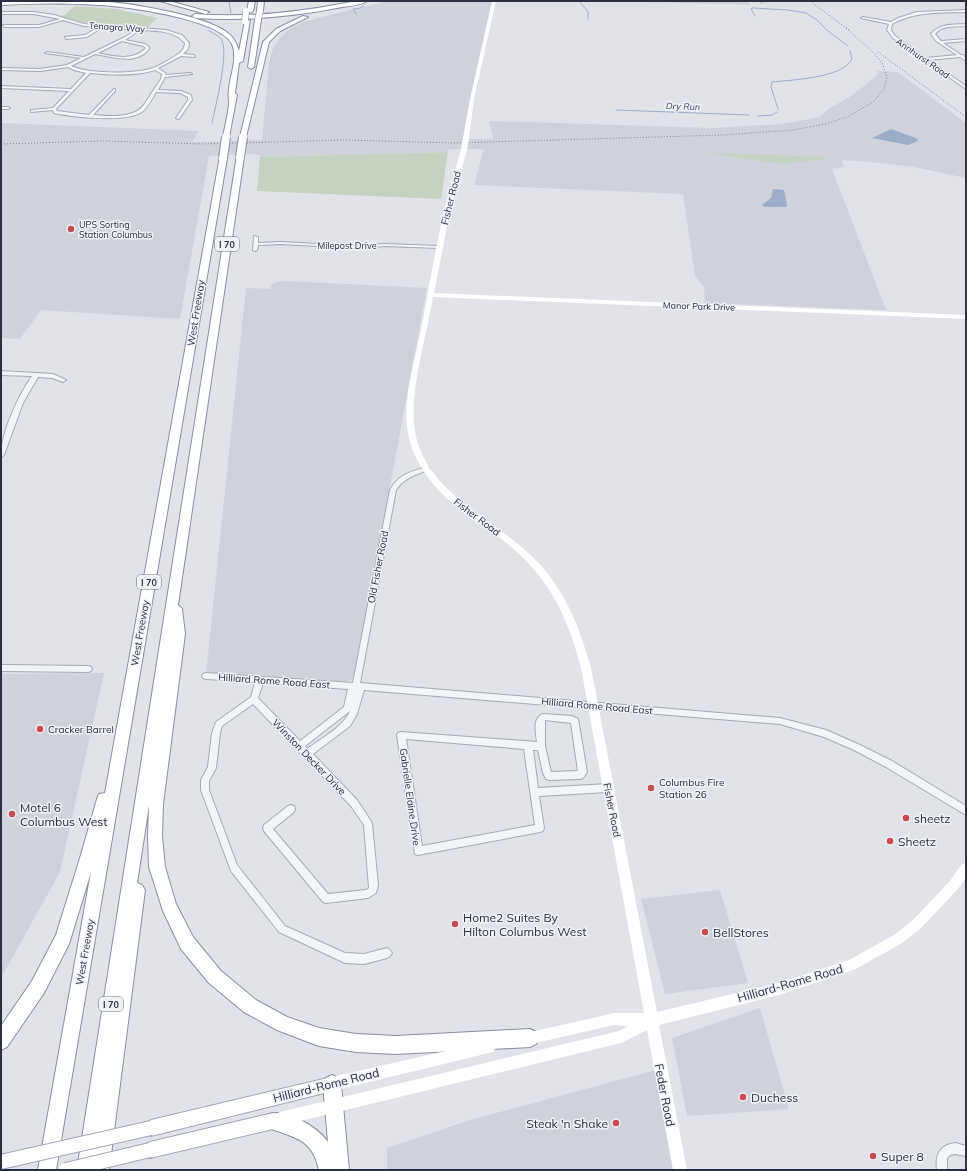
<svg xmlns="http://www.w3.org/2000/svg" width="967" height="1171" viewBox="0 0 967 1171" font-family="Mulish,sans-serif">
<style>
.built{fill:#cfd2db}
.green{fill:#c5d2c2}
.water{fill:#9eadc7}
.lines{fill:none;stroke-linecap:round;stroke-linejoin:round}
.stream{stroke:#9eadc7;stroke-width:1}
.street-casing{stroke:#a6aab3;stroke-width:2}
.primary-casing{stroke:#a1a6b4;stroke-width:2}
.highway-casing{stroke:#898f9f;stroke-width:2}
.street{fill:#f3f4f7;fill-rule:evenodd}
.secondary{fill:#fff;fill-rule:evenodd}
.primary{fill:#fff;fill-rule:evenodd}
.highway{fill:#fff;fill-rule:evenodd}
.rail{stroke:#7b8192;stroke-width:1;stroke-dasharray:1 2;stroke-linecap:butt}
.primary-bridge-casing{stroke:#a1a6b4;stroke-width:16;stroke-linecap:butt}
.highway-bridge-far1-casing{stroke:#898f9f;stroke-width:7;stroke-linecap:butt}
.highway-bridge-casing{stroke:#898f9f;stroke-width:10;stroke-linecap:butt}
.secondary-bridge{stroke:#fff;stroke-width:6}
.primary-bridge{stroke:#fff;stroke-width:14}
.highway-bridge-far1{stroke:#fff;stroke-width:6}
.highway-bridge{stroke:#fff;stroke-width:8}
.poi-dot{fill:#c84c52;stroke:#f0f2f6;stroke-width:1.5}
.labels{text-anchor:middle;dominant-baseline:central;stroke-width:3;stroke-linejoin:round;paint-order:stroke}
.far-street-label{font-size:9px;fill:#2a3040;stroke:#f0f2f6}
.far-water-label{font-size:9px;font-style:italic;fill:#364a72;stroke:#f0f2f6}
.far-poi-label{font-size:9px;fill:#2a3040;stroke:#f0f2f6;text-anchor:start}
.shield{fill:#f0f2f6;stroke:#656a77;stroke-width:1}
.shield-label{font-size:9px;font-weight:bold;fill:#2a3040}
.street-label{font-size:10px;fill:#2a3040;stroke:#f0f2f6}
.poi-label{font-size:10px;fill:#2a3040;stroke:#f0f2f6;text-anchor:start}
.near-poi-label{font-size:12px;fill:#2a3040;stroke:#f0f2f6;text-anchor:start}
.near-street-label{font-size:12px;fill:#2a3040;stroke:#f0f2f6}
</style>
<rect width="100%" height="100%" fill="#e1e3e9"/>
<!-- built -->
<path class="built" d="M 387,1 L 494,1 L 484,42 L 466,139 L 493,139 L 489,121 L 712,128 L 782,124 L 820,117 L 828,109 L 848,98 L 867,84 L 878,74 L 877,71 L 898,72 L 966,123 L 966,178 L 914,167 L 871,162 L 842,160 L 844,167 L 832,169 L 886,310 L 705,303 L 704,287 L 695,276 L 683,194 L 474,185 L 484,149 L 449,149 L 448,152 L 260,157 L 260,155 L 249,154 L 209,156 L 180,319 L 41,310 L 20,339 L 1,338 L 1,123 L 199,131 L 192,142 L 262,140 L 269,63 L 273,48 L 278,40 L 288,30 L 303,22 Z
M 619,1 L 748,1 L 750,5 Z
M 284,281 L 427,288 L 355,673 L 351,680 L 346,682 L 206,674 L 246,288 L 270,289 L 273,283 Z
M 104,673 L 60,872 L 1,978 L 1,674 Z
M 720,890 L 748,983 L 665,994 L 641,899 Z
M 760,1008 L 789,1109 L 687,1116 L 672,1038 Z
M 660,1069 L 680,1170 L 387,1170 L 387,1148 L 470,1120 Z"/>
<!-- green -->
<path class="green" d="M 74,6 L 117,9 L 157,18 L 147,28 L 85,23 L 60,16 L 65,15 Z
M 448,152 L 441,199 L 257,191 L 260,157 Z
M 713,153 L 826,157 L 827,159 L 781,164 L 714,154 Z"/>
<!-- water -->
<path class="water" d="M 891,129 L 916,138 L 918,141 L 908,145 L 872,138 Z
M 773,189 L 784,190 L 787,205 L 786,207 L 764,207 L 762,205 L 771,198 Z"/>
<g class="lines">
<!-- stream -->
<path class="stream" d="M 229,1 L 231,13
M 580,2 L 588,12 L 588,19
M 761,3 L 764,1
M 753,8 L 788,10 L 806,13 L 817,20 L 828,31 L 848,46
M 753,8 L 751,9 L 755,16
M 356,14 L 353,9 L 361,8 L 364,5
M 208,30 C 212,33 218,35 221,39 C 230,52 215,107 212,123
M 778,109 L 771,87 L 772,82 C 791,80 843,78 852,59 L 850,51
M 616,110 L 749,115
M 758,116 L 772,115 L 777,112"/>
<defs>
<path id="street" d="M 966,10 L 966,12 C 941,13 915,11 892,24 L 891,30 L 895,36 L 926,58 L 957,55 L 936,41 L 931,34 C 940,23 954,25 966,24 L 966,26 C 955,27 942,25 935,34 L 941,41 L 966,39 L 966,41 L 943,43 L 961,55 L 963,55 L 966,58 L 966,61 L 960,57 L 928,60 L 966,86 L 966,89 L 893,38 L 887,30 L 889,24 L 861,18 L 863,17 L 891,22 L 898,18 L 917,12 Z
M 1,12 L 34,12 L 54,15 L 84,24 L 166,30 L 182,35 L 189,43 L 188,49 L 183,54 L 194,55 L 195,57 L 181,56 L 158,68 L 165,73 L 166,75 L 190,73 L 192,74 L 165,77 L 158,90 L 181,91 L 191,95 L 192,100 L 179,119 L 178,119 L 176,118 L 188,100 L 188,97 L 180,93 L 156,92 C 152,99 148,107 142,112 C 125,123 73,117 54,113 L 53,110 L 31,112 L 31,110 L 32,110 L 53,108 L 69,91 L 1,88 L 1,86 L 71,89 L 86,73 L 74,70 L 68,67 L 40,71 L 1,70 L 1,68 L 40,69 L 67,65 L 81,58 L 45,53 L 47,52 L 84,57 L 125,37 L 136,30 L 103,27 L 87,37 L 66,39 L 65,37 L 85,35 L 99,27 L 84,26 L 63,20 L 39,27 L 4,27 L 3,25 L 39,25 L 60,19 L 34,14 L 1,14 ZM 140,30 C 156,31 174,30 185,43 C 184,51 179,54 172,58 C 165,62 157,67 150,69 C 131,74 89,74 71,66 L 95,54 L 116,58 L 130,59 L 138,57 L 144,54 L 149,49 L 149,47 L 145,44 L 125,40 ZM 122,41 L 143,46 L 146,48 C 133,61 115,57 98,53 ZM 155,70 L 162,74 L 161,79 L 143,106 C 132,119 109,116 93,115 L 115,91 L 115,89 L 114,89 L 89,115 L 57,111 L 56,109 L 90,73 C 109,75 137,76 155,70 Z
M 1,107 L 8,107 L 10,108 L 8,109 L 1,109 Z
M 254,236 L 258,237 L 258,243 L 281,242 L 354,246 L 385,244 L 439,246 L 441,247 L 439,248 L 385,246 L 354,248 L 281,244 L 258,245 L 257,250 L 255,251 L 253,250 Z
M 1,371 L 53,374 L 66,380 L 63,382 L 52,378 L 38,377 L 23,403 L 4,455 L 1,457 C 1,433 18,396 32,376 L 1,375 Z
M 427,467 L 429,468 L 430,469 L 429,470 C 416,474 404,478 396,490 L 360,683 L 780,718 L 826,730 L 860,745 L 892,761 L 966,806 L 966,815 L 886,767 L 854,750 L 824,737 L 780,724 L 364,690 L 357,714 L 350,726 L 313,754 L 357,800 L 371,821 L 372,824 L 378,885 L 376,893 L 368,898 L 326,903 L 323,902 L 264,831 L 263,828 L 264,825 L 288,806 L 291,805 L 294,806 L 295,809 L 294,812 L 273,829 L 328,894 L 366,890 L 369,888 L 364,825 L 351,806 L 253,704 L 222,726 L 220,733 L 216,768 L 209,781 L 209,790 L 237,865 L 285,926 L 345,953 L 364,954 L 387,948 L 390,950 L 392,953 L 390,956 L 387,958 L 364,964 L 345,963 L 279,932 L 231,871 L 201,790 L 201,780 L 208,767 L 212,733 L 216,722 L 251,697 L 255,682 L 206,679 L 203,678 L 202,676 L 203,674 L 206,673 L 353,683 L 390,490 C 399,474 410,472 427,467 ZM 263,683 L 348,689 L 344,707 L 300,741 L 258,698 ZM 350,711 C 344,726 321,739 307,749 L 305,746 Z
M 1,665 L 88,666 L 91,667 L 92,669 L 91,671 L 88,672 L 1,671 Z
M 543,714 L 572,716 L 578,719 L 587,772 L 583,778 L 580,779 L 549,780 L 546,779 L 543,773 L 538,750 L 533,750 L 538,788 L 608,784 L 611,785 L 612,788 L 611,791 L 608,792 L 539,796 L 544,828 L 543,831 L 540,832 L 418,855 L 415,854 L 397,735 L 398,733 L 401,732 L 537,742 C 536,733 532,718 543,714 ZM 545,720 L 571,723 L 578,771 L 551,772 L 545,746 ZM 406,739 L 524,749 L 535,825 L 422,846 Z
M 955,1143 L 966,1146 L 966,1156 L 955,1154 L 950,1155 L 947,1158 L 947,1170 L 937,1170 C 935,1156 939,1145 955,1143 Z"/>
<path id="primary" d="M 332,1077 L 337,1079 L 339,1084 L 337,1089 L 332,1091 L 151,1136 L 146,1133 L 143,1128 L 146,1123 L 151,1120 Z
M 273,1113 L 278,1116 L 281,1121 L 278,1126 L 273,1129 L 150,1158 L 145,1155 L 142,1150 L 145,1145 L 150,1142 Z"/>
<path id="highway" d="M 1,1 C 33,0 67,0 99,1 C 129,3 205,15 228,33 C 234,38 237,44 239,51 L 245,21 L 250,20 L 243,61 L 239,63 L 235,93 L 237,95 L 229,137 L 226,139 L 223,137 C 225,126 228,115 229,104 C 229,99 228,94 229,89 C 230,76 238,58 232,44 C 220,19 125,6 98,5 C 65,3 33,3 1,5 Z
M 160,1 L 169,1 L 209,12 L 206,14 Z
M 249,1 L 255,1 L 253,11 L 250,13 L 247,11 Z
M 258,1 L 264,1 L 263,11 L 260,13 L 257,11 Z
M 356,1 L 367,1 C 359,6 346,6 337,8 C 290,17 243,21 195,18 L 192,16 L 195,14 C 250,18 303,12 356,1 Z
M 303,16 L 308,17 L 280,31 L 269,42 L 246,137 L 241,138 L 240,137 L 263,42 L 276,29 Z
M 258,18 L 261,20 L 254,67 L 251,69 L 248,67 L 255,20 Z
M 237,155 L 240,155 L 244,157 L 178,605 L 182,609 L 185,634 L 163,804 L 162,836 L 165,867 L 176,904 L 193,937 L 221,971 L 256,1000 L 287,1017 L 319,1028 L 356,1034 L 396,1036 L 530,1029 L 536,1032 L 539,1038 L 536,1044 L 530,1047 L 396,1054 L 356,1052 L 319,1046 L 277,1030 L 244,1012 L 209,983 L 181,949 L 163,911 L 149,867 L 148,836 L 149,805 L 137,883 L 142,885 L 145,890 L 109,1170 L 77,1170 Z
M 220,156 L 223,156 L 227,158 L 56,1170 L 38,1170 L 91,872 L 69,944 L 44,993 L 7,1047 L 1,1050 L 1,1026 L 32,981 L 56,935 L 80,858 L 97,799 L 99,794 L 105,793 Z
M 332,1075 L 338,1078 L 341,1084 L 349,1170 L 319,1170 C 312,1137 293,1138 267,1127 L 264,1121 L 267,1115 C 285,1107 318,1127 328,1142 L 323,1084 L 326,1078 Z"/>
</defs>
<!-- street casing -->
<use href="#street" class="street-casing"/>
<!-- primary casing -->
<use href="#primary" class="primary-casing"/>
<!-- highway casing -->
<use href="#highway" class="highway-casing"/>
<!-- street -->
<use href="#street" class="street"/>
<!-- secondary -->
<path class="secondary" d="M 492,1 L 496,1 L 474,99 L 469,138 L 466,140 L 463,138 L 470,99 Z
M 464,148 L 467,150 L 450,211 L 434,293 L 966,315 L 966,319 L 433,297 C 427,335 411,385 414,423 C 420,496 502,519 543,568 C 568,597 581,632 591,668 L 657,1012 L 779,983 L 849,960 L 894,935 L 912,921 L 949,882 L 962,864 L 966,863 L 966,878 L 957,890 L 920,929 L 902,943 L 856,969 L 779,995 L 659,1025 L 687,1170 L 673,1170 L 647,1030 L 621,1043 L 280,1126 L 275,1124 L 273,1119 L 275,1114 L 280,1112 L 619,1031 L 629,1026 L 614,1025 L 527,1045 L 522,1044 L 521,1039 L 522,1034 L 527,1033 L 614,1013 L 644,1013 L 581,668 C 568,618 550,579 509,545 C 491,530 469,518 451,502 C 431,485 413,460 408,434 C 402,399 414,364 421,330 C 428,293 434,256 442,220 C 447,196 454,173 461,150 Z
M 489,1041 L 494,1042 L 495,1047 L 494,1052 L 489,1053 L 332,1091 L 327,1089 L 325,1084 L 327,1079 L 332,1077 Z"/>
<!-- primary -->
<use href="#primary" class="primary"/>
<!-- highway -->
<use href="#highway" class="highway"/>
<!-- rail -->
<path class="rail" d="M 810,1 L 849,30
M 878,52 L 966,117
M 1,144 L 103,141 L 201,144 L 344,140 L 454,143 L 723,135 L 793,130 L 826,124 L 849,116 L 873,102 L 884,89 L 887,77 L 882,63 L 873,52 L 846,28"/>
<defs>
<path id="primary-bridge" d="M 1,1162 L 151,1128
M 66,1170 L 150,1150"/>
<path id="highway-bridge-far1" d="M 258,20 L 260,11
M 245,21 L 246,11"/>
<path id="highway-bridge" d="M 240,157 L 243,137
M 223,158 L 226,137"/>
</defs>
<!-- primary-bridge casing -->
<use href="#primary-bridge" class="primary-bridge-casing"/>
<!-- highway-bridge-far1 casing -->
<use href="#highway-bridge-far1" class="highway-bridge-far1-casing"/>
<!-- highway-bridge casing -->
<use href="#highway-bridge" class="highway-bridge-casing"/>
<!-- secondary-bridge -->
<path class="secondary-bridge" d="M 464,150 L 466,138"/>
<!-- primary-bridge -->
<use href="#primary-bridge" class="primary-bridge"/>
<!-- highway-bridge-far1 -->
<use href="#highway-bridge-far1" class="highway-bridge-far1"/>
<!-- highway-bridge -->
<use href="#highway-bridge" class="highway-bridge"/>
</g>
<!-- markers -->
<g class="poi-dot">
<circle cx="71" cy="229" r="4"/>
<circle cx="40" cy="729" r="4"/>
<circle cx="651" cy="788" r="4"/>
<circle cx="12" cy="814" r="4"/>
<circle cx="906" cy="818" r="4"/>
<circle cx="890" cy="841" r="4"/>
<circle cx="455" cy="924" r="4"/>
<circle cx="705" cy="932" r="4"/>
<circle cx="743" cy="1097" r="4"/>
<circle cx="616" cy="1123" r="4"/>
<circle cx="873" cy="1156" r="4"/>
</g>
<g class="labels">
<!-- far-street labels -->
<g class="far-street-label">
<text transform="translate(117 27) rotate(4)">Tenagra Way</text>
<text transform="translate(923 58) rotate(35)">Annhurst Road</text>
<text x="347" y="245">Milepost Drive</text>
<text transform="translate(699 306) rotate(2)">Manor Park Drive</text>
</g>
<!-- far-water labels -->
<g class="far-water-label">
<text transform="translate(683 106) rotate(2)">Dry Run</text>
</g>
<!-- far-poi labels -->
<g class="far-poi-label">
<text x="79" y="224">UPS Sorting<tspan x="79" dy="10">Station Columbus</tspan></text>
</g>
<!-- shield labels -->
<g class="shield">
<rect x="215" y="237" width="24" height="14" rx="3"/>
<rect x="137" y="575" width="24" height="14" rx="3"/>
<rect x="99" y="997" width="24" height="14" rx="3"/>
</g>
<g class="shield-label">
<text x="227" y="244">I 70</text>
<text x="149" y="582">I 70</text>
<text x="111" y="1004">I 70</text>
</g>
<!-- street labels -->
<g class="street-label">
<text transform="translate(451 198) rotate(-76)">Fisher Road</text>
<text transform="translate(196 313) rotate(-81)">West Freeway</text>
<text transform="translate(477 517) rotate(37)">Fisher Road</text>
<text transform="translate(378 567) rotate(-79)">Old Fisher Road</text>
<text transform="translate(140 633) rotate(-80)">West Freeway</text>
<text transform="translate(274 681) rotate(4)">Hilliard Rome Road East</text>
<text transform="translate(597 706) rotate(5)">Hilliard Rome Road East</text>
<text transform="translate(309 757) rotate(46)">Winston Decker Drive</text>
<text transform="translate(410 797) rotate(82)">Gabrielle Elaine Drive</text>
<text transform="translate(612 810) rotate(79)">Fisher Road</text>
<text transform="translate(85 952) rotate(-80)">West Freeway</text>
</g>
<!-- poi labels -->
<g class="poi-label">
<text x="48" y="729">Cracker Barrel</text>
<text x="659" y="782">Columbus Fire<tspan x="659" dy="12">Station 26</tspan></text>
</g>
<!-- near-poi labels -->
<g class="near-poi-label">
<text x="20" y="807">Motel 6<tspan x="20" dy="14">Columbus West</tspan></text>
<text x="914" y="818">sheetz</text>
<text x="898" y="841">Sheetz</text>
<text x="463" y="917">Home2 Suites By<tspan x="463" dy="14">Hilton Columbus West</tspan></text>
<text x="713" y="932">BellStores</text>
<text x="751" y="1097">Duchess</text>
<text x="608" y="1123" text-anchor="end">Steak 'n Shake</text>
<text x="881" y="1156">Super 8</text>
</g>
<!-- near-street labels -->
<g class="near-street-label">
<text transform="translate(790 983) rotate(-16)">Hilliard-Rome Road</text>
<text transform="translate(326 1085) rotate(-14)">Hilliard-Rome Road</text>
<text transform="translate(665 1095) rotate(79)">Feder Road</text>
</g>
</g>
<!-- border -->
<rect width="967" height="1171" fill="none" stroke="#2a3040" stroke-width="4"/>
</svg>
